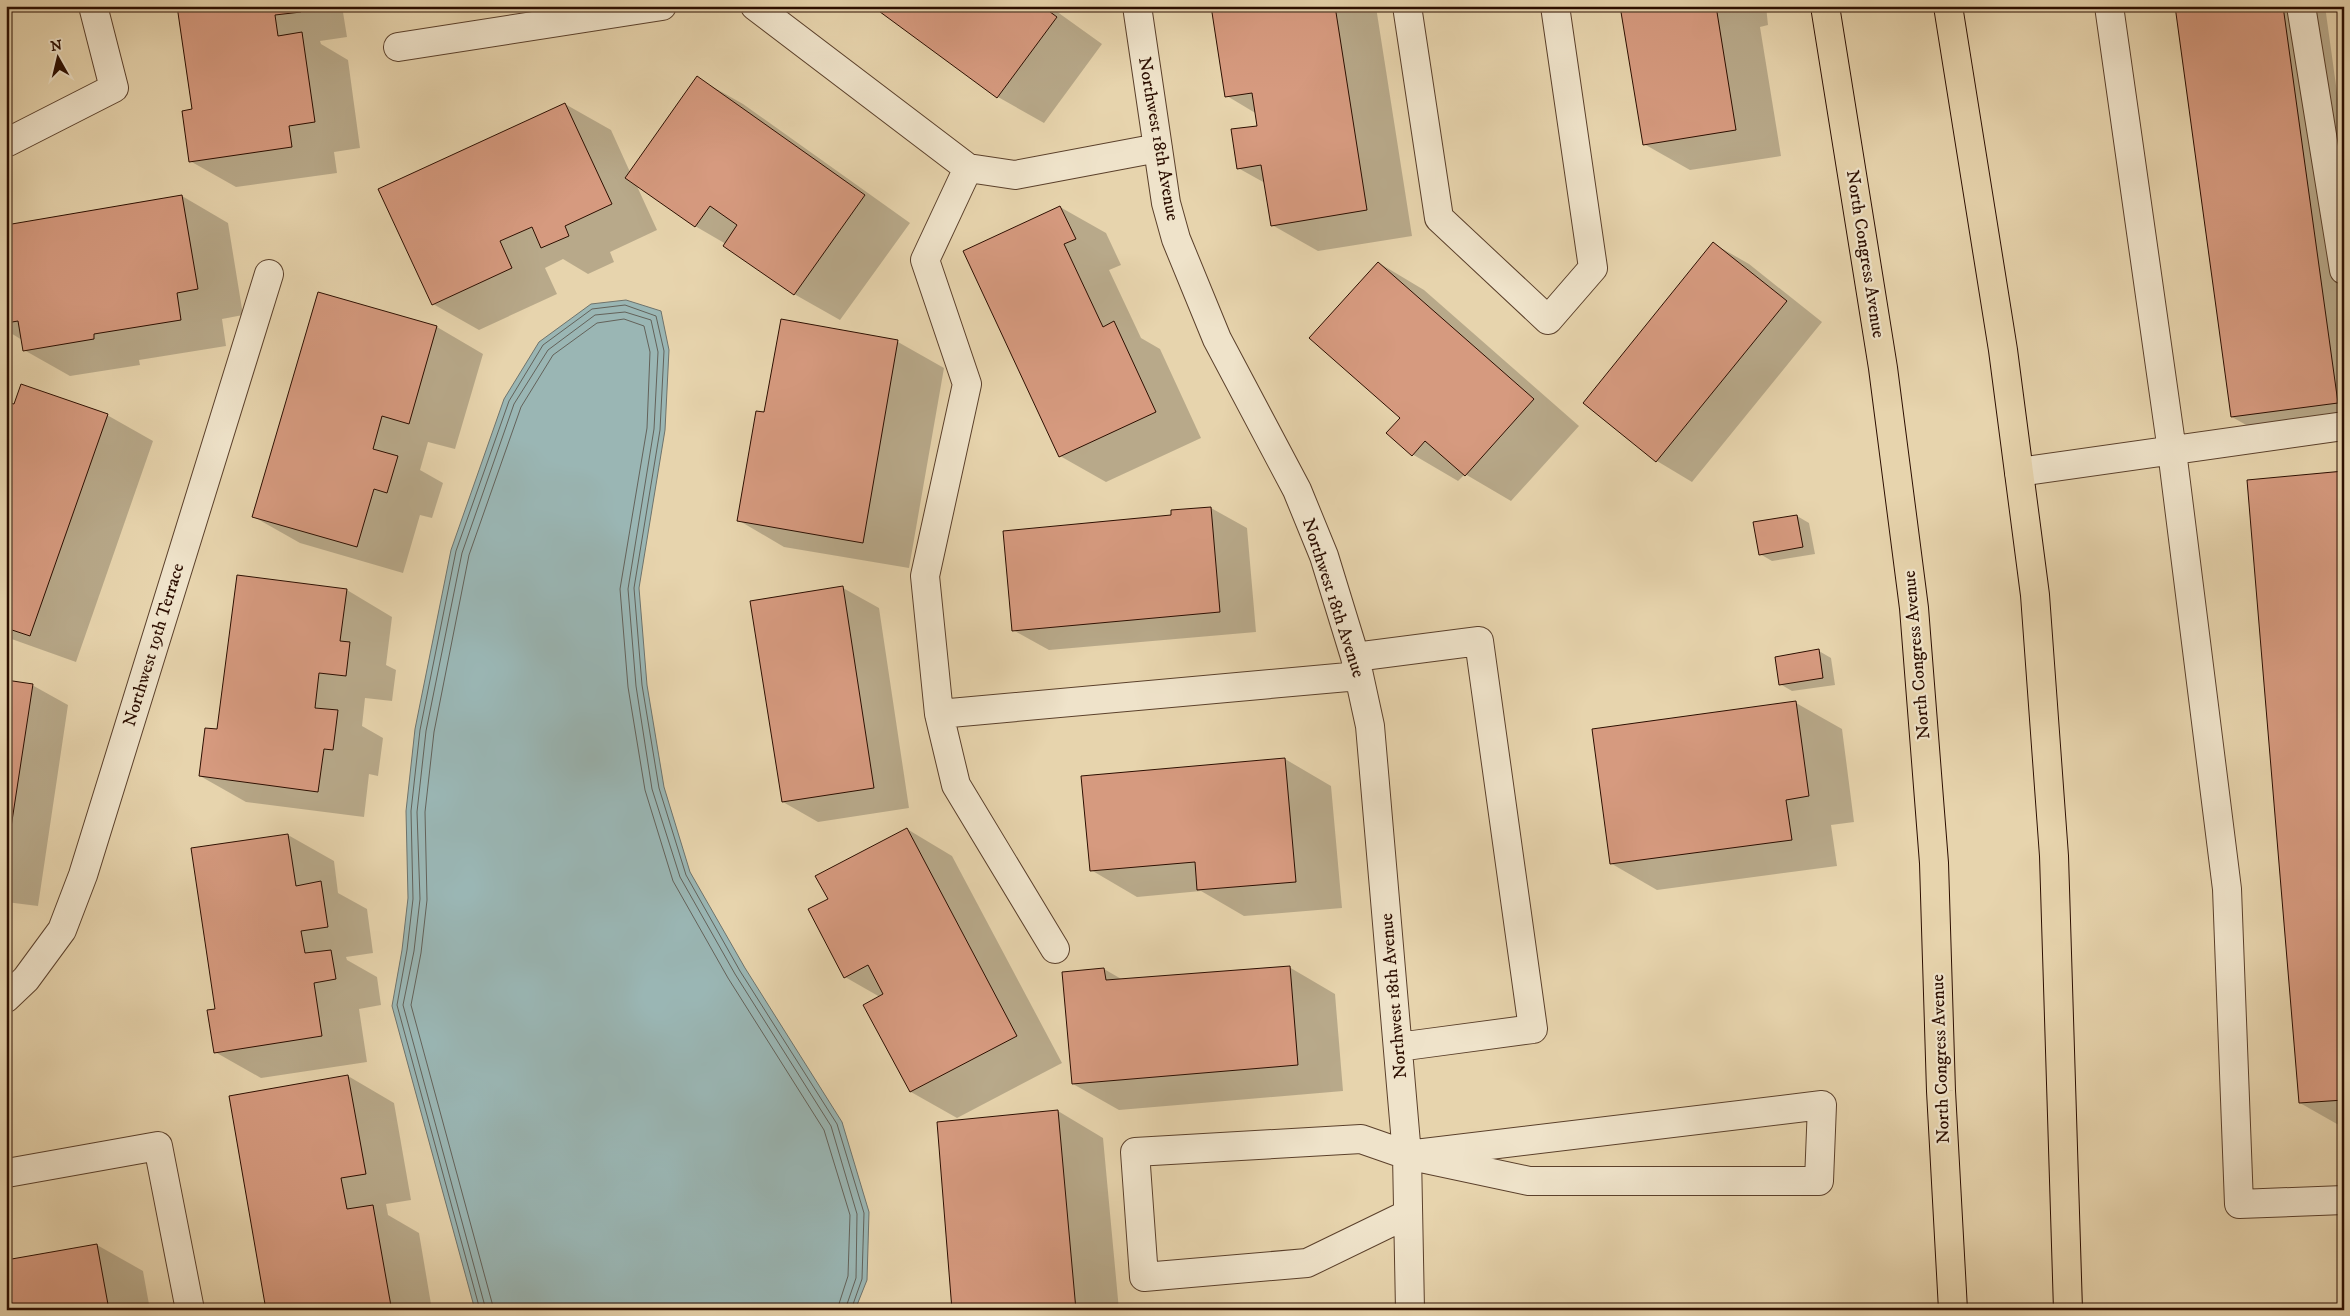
<svg xmlns="http://www.w3.org/2000/svg" width="2350" height="1316" viewBox="0 0 2350 1316" font-family="'IM FELL DW Pica',serif">
<style>
.water{fill:#9ab6b4;stroke:#6e736c}
.shadow{fill:#0003}
.lines{fill:none;stroke-linecap:round;stroke-linejoin:round}
.shore{stroke:#63625a;stroke-width:1}
.building{fill:#d69a7f;stroke:#2c0e00}
.minor-casing{stroke:#5b402b;stroke-width:30}
.major-casing{stroke:#2c0e00;stroke-width:30}
.minor{stroke:#efe3ca;stroke-width:28}
.major{stroke:#e7d4ad;stroke-width:28}
.labels{text-anchor:middle;dominant-baseline:central;stroke-width:4.5;stroke-linejoin:round;paint-order:stroke}
.street-label{font-size:18px;fill:#2c0e00;stroke:#efe3ca}
</style>
<rect width="100%" height="100%" fill="#e7d4ad"/>
<filter id="stains"><feTurbulence type="fractalNoise" baseFrequency=".004" numOctaves="4"/><feColorMatrix values="0 0 0 0 .2 0 0 0 0 .09 0 0 0 0 .02 0 0 0 .5 -.17"/></filter>
<radialGradient id="worn" r=".72"><stop offset=".6" stop-color="#630" stop-opacity="0"/><stop offset="1" stop-color="#630" stop-opacity=".3"/></radialGradient>
<!-- water -->
<path class="water" d="M 626,300 L 661,311 L 669,350 L 665,430 L 639,588 L 647,685 L 664,787 L 690,872 L 745,968 L 842,1122 L 869,1212 L 867,1280 L 855,1310 L 475,1310 L 392,1006 L 402,950 L 408,898 L 406,811 L 415,729 L 451,550 L 504,399 L 539,342 L 591,304 Z"/>
<!-- shadow -->
<path class="shadow" d="M 179,6 L 342,6 L 347,37 L 320,41 L 321,44 L 348,60 L 360,148 L 334,152 L 337,173 L 236,187 L 190,161 L 193,111 Z
M 874,6 L 1049,6 L 1102,44 L 1044,123 L 998,97 Z
M 1212,6 L 1376,7 L 1412,236 L 1318,251 L 1272,225 L 1265,183 L 1238,168 L 1259,127 L 1257,114 L 1227,96 Z
M 1622,6 L 1766,6 L 1768,25 L 1760,27 L 1781,156 L 1690,170 L 1644,144 Z
M 2176,6 L 2325,6 L 2344,143 L 2344,434 L 2278,443 L 2232,417 Z
M 697,78 L 743,104 L 910,223 L 840,320 L 794,294 L 726,244 L 695,226 L 636,184 L 657,230 L 610,252 L 614,262 L 588,274 L 563,259 L 545,268 L 557,294 L 479,330 L 433,304 L 565,104 L 611,130 L 630,172 Z
M 182,196 L 228,223 L 243,315 L 222,319 L 226,346 L 139,360 L 140,365 L 70,376 L 24,350 L 22,340 L 6,330 L 6,226 Z
M 1060,207 L 1106,233 L 1121,265 L 1109,270 L 1141,338 L 1160,349 L 1201,438 L 1106,482 L 1060,456 Z
M 1714,244 L 1749,264 L 1822,322 L 1692,482 L 1657,461 Z
M 1379,263 L 1424,290 L 1579,426 L 1511,501 L 1465,474 L 1458,481 L 1412,454 L 1401,417 Z
M 319,293 L 437,327 L 483,354 L 455,449 L 428,442 L 420,470 L 443,483 L 432,518 L 420,515 L 403,573 L 300,543 L 254,517 Z
M 782,321 L 898,342 L 944,368 L 909,568 L 784,547 L 738,520 L 765,414 Z
M 6,403 L 15,406 L 107,415 L 153,441 L 76,662 L 6,637 Z
M 2344,473 L 2344,1128 L 2300,1103 Z
M 1211,508 L 1247,528 L 1256,632 L 1049,650 L 1013,630 L 1173,517 Z
M 1797,516 L 1809,523 L 1815,554 L 1772,561 L 1760,554 L 1755,523 Z
M 843,588 L 879,608 L 909,808 L 818,822 L 783,802 Z
M 347,590 L 392,617 L 386,665 L 396,670 L 392,701 L 365,698 L 362,726 L 383,738 L 378,776 L 369,774 L 364,817 L 246,802 L 200,776 L 218,731 Z
M 1819,651 L 1831,658 L 1835,685 L 1792,691 L 1780,684 Z
M 6,681 L 32,685 L 68,705 L 38,906 L 6,902 Z
M 1796,703 L 1842,729 L 1854,822 L 1831,825 L 1837,866 L 1657,890 L 1612,864 Z
M 1285,759 L 1331,786 L 1342,908 L 1244,916 L 1201,891 L 1137,897 L 1091,870 Z
M 907,829 L 952,856 L 1062,1063 L 957,1118 L 911,1092 L 865,1006 L 880,997 L 845,977 L 829,899 Z
M 288,835 L 334,861 L 338,893 L 367,909 L 373,953 L 346,957 L 347,960 L 377,977 L 381,1005 L 359,1009 L 367,1062 L 261,1078 L 215,1052 L 217,1010 Z
M 1289,967 L 1335,994 L 1343,1091 L 1119,1110 L 1073,1084 L 1104,969 L 1123,980 Z
M 348,1076 L 394,1103 L 411,1200 L 386,1204 L 388,1215 L 419,1233 L 432,1310 L 268,1310 Z
M 1058,1111 L 1103,1138 L 1119,1310 L 953,1310 L 945,1224 L 948,1224 Z
M 97,1245 L 143,1271 L 150,1310 L 6,1310 Z"/>
<g class="lines">
<!-- shore -->
<path class="shore" d="M 480,1310 L 397,1005 L 407,950 L 413,899 L 411,811 L 420,730 L 456,551 L 509,401 L 543,345 L 592,309 L 625,305 L 656,316 L 664,351 L 660,430 L 634,588 L 642,685 L 659,788 L 686,875 L 740,971 L 837,1124 L 864,1213 L 862,1279 L 851,1310
M 486,1310 L 403,1005 L 414,951 L 420,899 L 417,812 L 426,731 L 462,553 L 514,404 L 548,350 L 595,315 L 625,312 L 651,320 L 658,352 L 654,429 L 628,589 L 636,686 L 652,789 L 680,877 L 735,974 L 831,1126 L 857,1214 L 856,1278 L 845,1310
M 494,1310 L 411,1005 L 421,953 L 427,900 L 425,812 L 434,732 L 469,555 L 521,407 L 553,355 L 597,323 L 624,319 L 644,326 L 650,352 L 647,428 L 620,589 L 628,687 L 645,790 L 673,881 L 728,978 L 824,1130 L 850,1215 L 848,1276 L 837,1310"/>
</g>
<!-- building -->
<path class="building" d="M 177,6 L 301,6 L 301,12 L 275,15 L 278,36 L 302,32 L 315,122 L 289,126 L 292,147 L 189,162 L 182,111 L 192,109 Z
M 872,6 L 1042,6 L 1057,17 L 997,98 Z
M 1211,6 L 1335,6 L 1367,210 L 1271,226 L 1261,165 L 1237,169 L 1231,129 L 1257,126 L 1252,93 L 1225,97 Z
M 1620,6 L 1716,6 L 1736,130 L 1643,145 Z
M 2175,6 L 2283,6 L 2338,403 L 2231,417 Z
M 697,76 L 865,195 L 794,295 L 723,246 L 737,225 L 710,206 L 695,227 L 625,178 Z
M 565,103 L 612,204 L 565,226 L 569,236 L 541,248 L 532,227 L 500,241 L 512,268 L 432,305 L 378,189 Z
M 182,195 L 198,289 L 177,293 L 181,320 L 94,334 L 94,339 L 23,351 L 18,321 L 6,323 L 6,225 Z
M 1060,206 L 1076,239 L 1064,244 L 1103,327 L 1114,321 L 1156,412 L 1059,457 L 963,251 Z
M 1713,242 L 1787,301 L 1656,462 L 1583,403 Z
M 1378,262 L 1534,399 L 1465,476 L 1425,441 L 1412,456 L 1386,433 L 1400,418 L 1309,338 Z
M 318,292 L 437,326 L 409,424 L 382,416 L 373,449 L 398,456 L 387,493 L 374,489 L 357,547 L 252,517 Z
M 781,319 L 898,340 L 863,543 L 737,521 L 756,411 L 764,412 Z
M 21,384 L 108,414 L 30,636 L 6,628 L 6,402 L 14,404 Z
M 2344,471 L 2344,1100 L 2299,1103 L 2247,480 Z
M 1211,507 L 1220,612 L 1012,631 L 1003,531 L 1171,515 L 1171,510 Z
M 1797,515 L 1803,547 L 1759,555 L 1753,522 Z
M 237,575 L 347,589 L 340,641 L 350,642 L 346,676 L 319,673 L 315,708 L 338,710 L 333,750 L 324,749 L 318,792 L 199,776 L 205,728 L 217,729 Z
M 843,586 L 874,788 L 782,802 L 750,601 Z
M 1819,649 L 1823,678 L 1779,685 L 1775,657 Z
M 6,680 L 33,684 L 6,860 Z
M 1796,701 L 1809,796 L 1786,800 L 1792,840 L 1610,864 L 1592,729 Z
M 1285,758 L 1296,882 L 1197,890 L 1195,862 L 1090,871 L 1081,776 Z
M 907,828 L 1017,1036 L 910,1092 L 863,1005 L 883,994 L 868,965 L 844,978 L 808,909 L 828,899 L 815,876 Z
M 288,834 L 296,886 L 321,881 L 328,927 L 301,931 L 305,953 L 331,950 L 336,979 L 314,983 L 322,1036 L 214,1053 L 207,1010 L 215,1009 L 191,848 Z
M 1290,966 L 1298,1065 L 1072,1084 L 1062,972 L 1104,968 L 1106,980 Z
M 348,1075 L 366,1174 L 341,1178 L 347,1209 L 373,1205 L 391,1306 L 368,1310 L 266,1310 L 229,1096 Z
M 1058,1110 L 1076,1310 L 952,1310 L 937,1122 Z
M 97,1244 L 109,1310 L 6,1310 L 6,1260 Z"/>
<g class="lines">
<defs>
<path id="minor" d="M 755,6 L 968,168
M 1137,6 L 1166,203 L 1176,239 L 1217,339 L 1297,490 L 1324,556 L 1355,657 L 1370,726 L 1407,1155 L 1410,1310
M 1407,6 L 1439,218 L 1548,320 L 1593,268 L 1555,6
M 2109,6 L 2172,451 L 2227,889 L 2239,1204 L 2344,1200
M 2301,6 L 2344,270
M 398,47 L 662,6
M 6,140 L 8,142 L 114,88 L 93,6
M 2019,472 L 2344,426
M 1355,657 L 1479,641 L 1533,1029 L 1398,1047
M 939,714 L 925,576 L 967,384 L 925,260 L 968,168 L 1015,175 L 1158,148
M 1055,949 L 956,785 L 939,714 L 1359,676
M 6,998 L 26,979 L 62,930 L 83,875 L 269,274
M 1407,1155 L 1822,1105 L 1819,1181 L 1529,1181 L 1407,1155 L 1361,1139 L 1135,1152 L 1144,1277 L 1307,1263 L 1408,1214
M 7,1173 L 158,1146 L 190,1310"/>
<path id="major" d="M 1825,6 L 1883,368 L 1914,608 L 1934,863 L 1941,1091 L 1953,1310
M 1948,6 L 2003,350 L 2035,595 L 2054,856 L 2068,1310"/>
</defs>
<!-- minor casing -->
<use href="#minor" class="minor-casing"/>
<!-- major casing -->
<use href="#major" class="major-casing"/>
<!-- minor -->
<use href="#minor" class="minor"/>
<!-- major -->
<use href="#major" class="major"/>
</g>
<g class="labels">
<!-- street labels -->
<g class="street-label">
<text transform="translate(1158 139) rotate(80)">Northwest 18th Avenue</text>
<text transform="translate(1865 254) rotate(81)">North Congress Avenue</text>
<text transform="translate(1333 598) rotate(72)">Northwest 18th Avenue</text>
<text transform="translate(154 645) rotate(-73)">Northwest 19th Terrace</text>
<text transform="translate(1917 655) rotate(-95)">North Congress Avenue</text>
<text transform="translate(1394 996) rotate(-95)">Northwest 18th Avenue</text>
<text transform="translate(1941 1059) rotate(-92)">North Congress Avenue</text>
</g>
</g>
<!-- margin -->
<rect width="2350" height="1316" fill="none" stroke="#e7d4ad" stroke-width="25"/>
<rect x="8" y="8" width="2335" height="1301" fill="none" stroke="#2c0e00" stroke-width="2.5"/>
<rect x="12" y="12" width="2325" height="1291" fill="none" stroke="#2c0e00"/>
<!-- north arrow -->
<g transform="translate(58 58) rotate(352)" stroke="#efe3ca" stroke-width="4" paint-order="stroke">
<path d="M0-4L9 19L0 12L-9 19Z" fill="#2c0e00"/>
<text y="-8" font-size="14" font-weight="bold" text-anchor="middle" fill="#2c0e00">N</text>
</g>
<rect width="100%" height="100%" filter="url(#stains)"/>
<rect width="100%" height="100%" fill="url(#worn)"/>
</svg>
